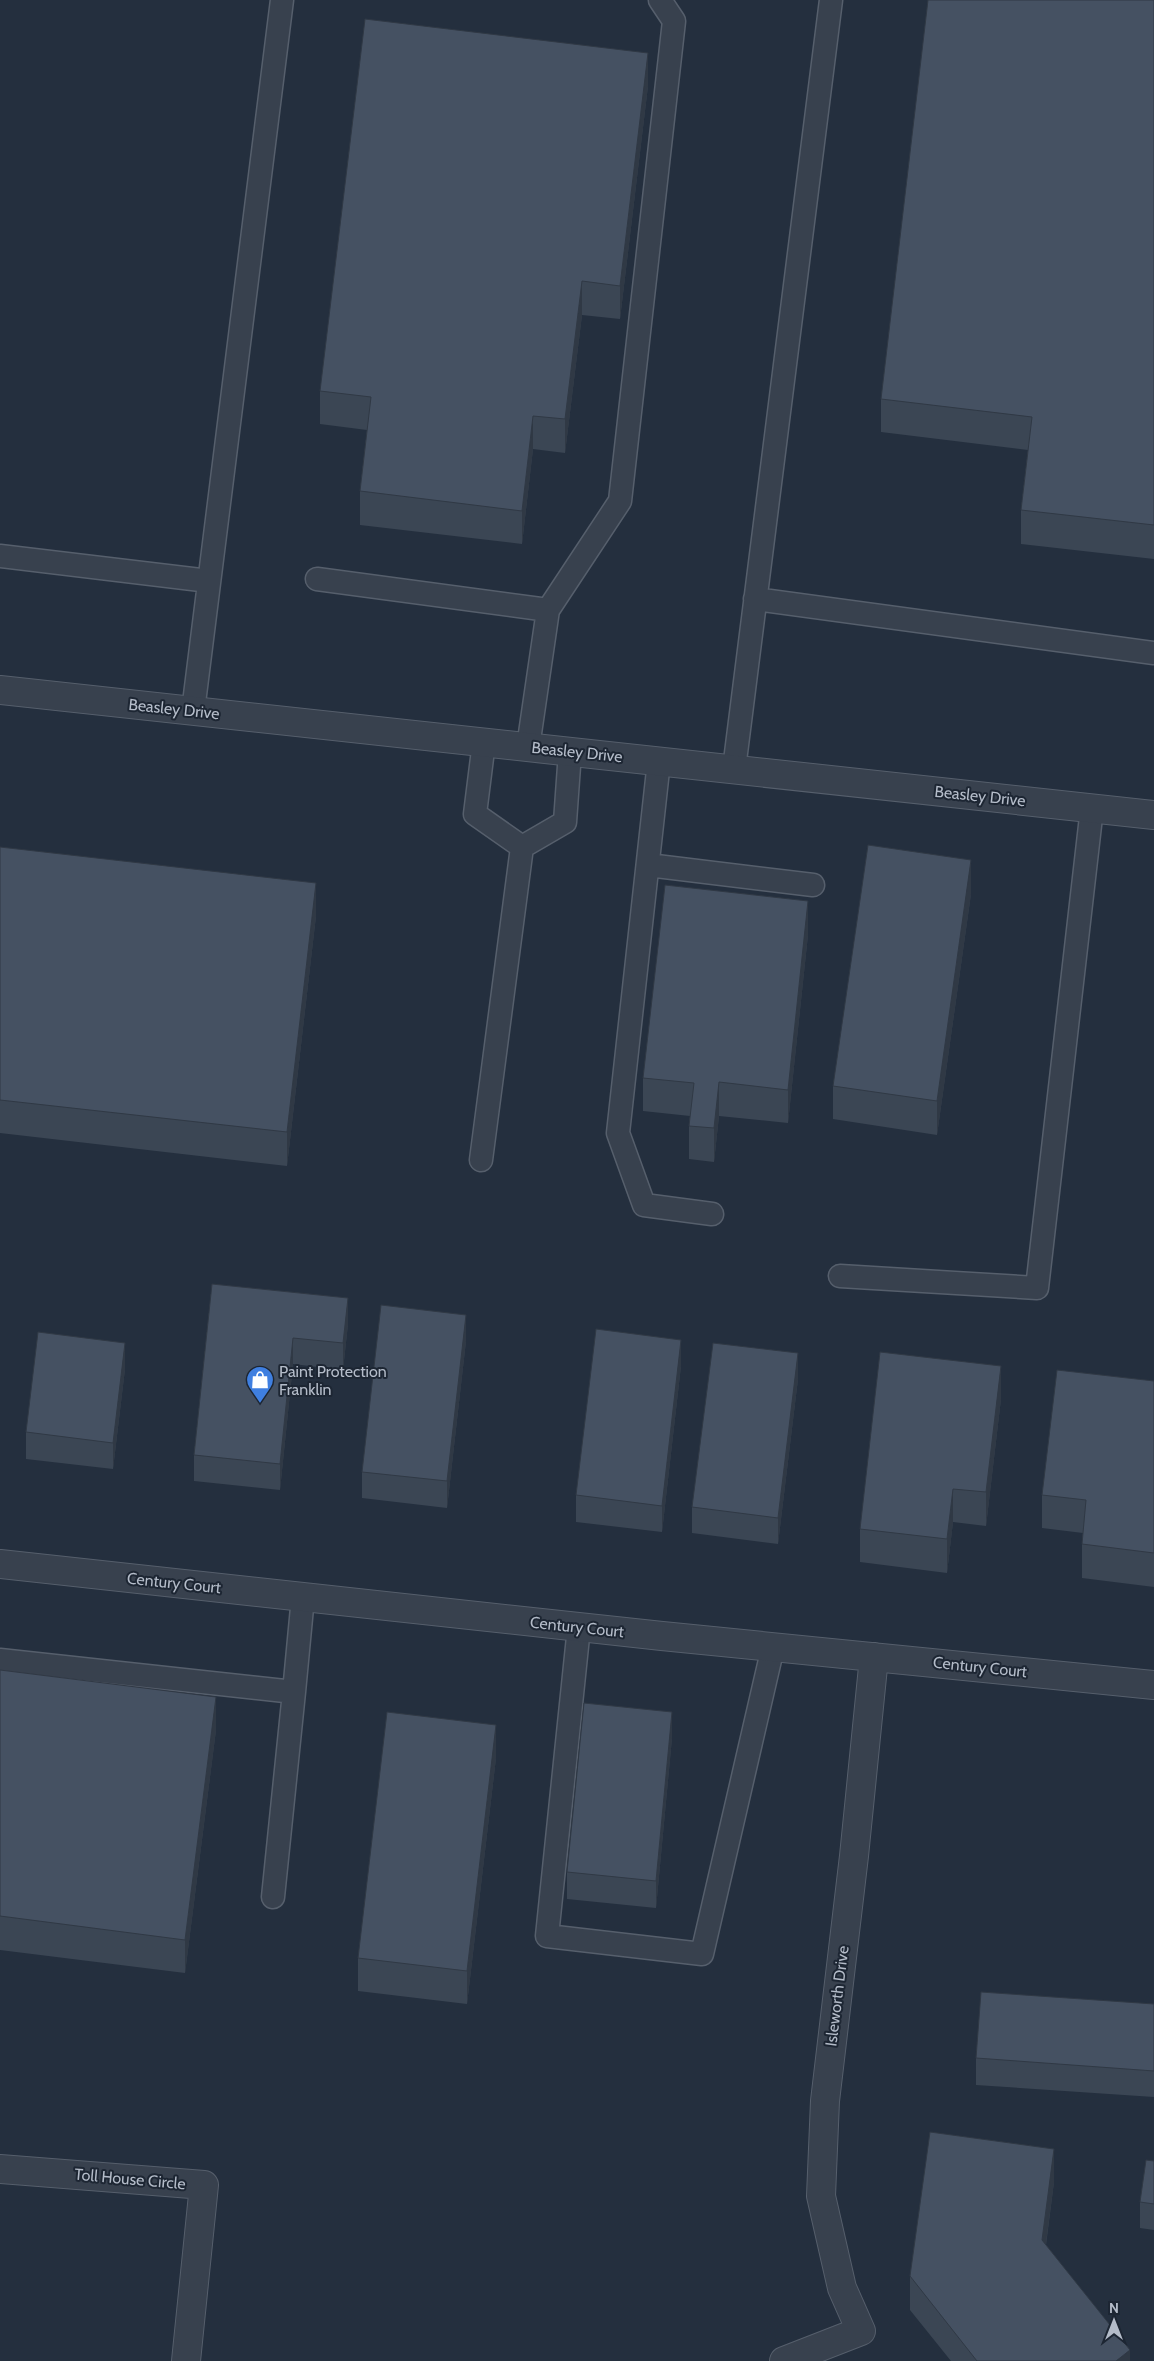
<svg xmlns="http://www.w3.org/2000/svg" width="1154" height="2361" viewBox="0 0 1154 2361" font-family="Cabin,sans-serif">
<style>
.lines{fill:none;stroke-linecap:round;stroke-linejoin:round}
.service-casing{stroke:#565f6c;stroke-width:25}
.minor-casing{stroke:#565f6c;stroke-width:30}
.service{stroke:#38414e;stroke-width:22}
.minor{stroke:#38414e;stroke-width:28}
.wall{fill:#3b4654}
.shaded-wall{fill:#303945}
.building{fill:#455162;stroke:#303945}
.labels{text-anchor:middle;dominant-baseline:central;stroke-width:4;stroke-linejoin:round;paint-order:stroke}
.street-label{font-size:16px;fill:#b4bcc9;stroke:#1d2633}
.poi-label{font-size:16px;fill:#b4bcc9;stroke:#1d2633;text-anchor:start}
</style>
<rect width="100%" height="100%" fill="#242f3e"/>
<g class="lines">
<defs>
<path id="service" d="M 0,556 L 209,581
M 317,579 L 548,610 L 528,747
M 755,599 L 1154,653
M 548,610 L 620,501 L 674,21 L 660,0
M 193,711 L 282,0
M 484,742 L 475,814 L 522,847 L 565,822 L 570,752
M 659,761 L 618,1133 L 644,1205 L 712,1214
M 734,769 L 831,0
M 648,865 L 813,885
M 481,1160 L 522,847
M 840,1276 L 1037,1288 L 1092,808
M 579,1627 L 547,1936 L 702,1954 L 773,1647
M 0,1660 L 294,1692 L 273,1897
M 294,1692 L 303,1597"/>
<path id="minor" d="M 0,690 L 1154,815
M 0,1564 L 662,1636 L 1154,1685
M 0,2169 L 204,2185 L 186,2361
M 784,2361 L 861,2331 L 842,2288 L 821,2196 L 825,2101 L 854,1856 L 874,1657"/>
</defs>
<!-- service casing -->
<use href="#service" class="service-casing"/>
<!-- minor casing -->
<use href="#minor" class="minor-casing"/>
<!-- service -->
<use href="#service" class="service"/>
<!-- minor -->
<use href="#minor" class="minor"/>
</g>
<!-- wall -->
<path class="wall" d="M 1154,0 L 1154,559 L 1021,544 L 1021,510 L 1028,450 L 881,432 L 881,399 Z
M 648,86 L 620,319 L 582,315 L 565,453 L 533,449 L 522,544 L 360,525 L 360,491 L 367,430 L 320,424 L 320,391 Z
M 0,847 L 316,916 L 287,1166 L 0,1133 Z
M 971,894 L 937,1135 L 833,1119 L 833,1086 Z
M 808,935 L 788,1123 L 719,1116 L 714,1162 L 689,1159 L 689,1126 L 690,1116 L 643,1111 L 643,1078 Z
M 212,1284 L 348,1324 L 343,1370 L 293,1364 L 280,1490 L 194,1481 L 194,1455 Z
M 466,1341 L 447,1508 L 362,1498 L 362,1472 Z
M 681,1366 L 662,1532 L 576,1522 L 576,1495 Z
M 125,1369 L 113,1469 L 26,1459 L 26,1432 Z
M 798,1379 L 778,1544 L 692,1533 L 692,1507 Z
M 1154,1381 L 1154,1587 L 1082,1578 L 1082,1544 L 1083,1533 L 1042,1528 L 1042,1495 Z
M 1001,1399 L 986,1526 L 953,1522 L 947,1573 L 860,1562 L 860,1529 Z
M 0,1670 L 216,1730 L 185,1973 L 0,1950 Z
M 672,1738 L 656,1908 L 567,1899 L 567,1872 Z
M 496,1758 L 467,2004 L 358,1991 L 358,1958 Z
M 1154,2004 L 1154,2097 L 976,2085 L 976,2058 Z
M 1154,2161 L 1154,2230 L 1140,2228 L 1140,2202 Z
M 1054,2182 L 1046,2245 L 1130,2361 L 951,2361 L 910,2310 L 910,2276 Z"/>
<!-- shaded-wall -->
<path class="shaded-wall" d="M 648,53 L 648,86 L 620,319 L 620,286 Z
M 582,281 L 582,315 L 565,453 L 565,419 Z
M 533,416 L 533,449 L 522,544 L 522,511 Z
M 971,860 L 971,894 L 937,1135 L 937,1101 Z
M 316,883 L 316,916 L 287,1166 L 287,1132 Z
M 808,901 L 808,935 L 788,1123 L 788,1090 Z
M 719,1082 L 719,1116 L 714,1162 L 714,1128 Z
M 348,1298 L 348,1324 L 343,1370 L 343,1343 Z
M 466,1315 L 466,1341 L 447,1508 L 447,1481 Z
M 293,1338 L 293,1364 L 280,1490 L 280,1464 Z
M 681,1340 L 681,1366 L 662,1532 L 662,1506 Z
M 125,1343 L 125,1369 L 113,1469 L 113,1443 Z
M 798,1353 L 798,1379 L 778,1544 L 778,1518 Z
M 1001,1366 L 1001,1399 L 986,1526 L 986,1492 Z
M 953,1489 L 953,1522 L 947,1573 L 947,1539 Z
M 216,1697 L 216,1730 L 185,1973 L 185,1940 Z
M 672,1712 L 672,1738 L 656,1908 L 656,1881 Z
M 496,1725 L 496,1758 L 467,2004 L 467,1971 Z
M 1054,2149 L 1054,2182 L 1042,2273 L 1042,2240 Z
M 1130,2350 L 1130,2361 L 1116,2361 Z"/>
<!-- building -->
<path class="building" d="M 928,0 L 1154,0 L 1154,525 L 1021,510 L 1032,417 L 881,399 Z
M 365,19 L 648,53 L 620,286 L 582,281 L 565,419 L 533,416 L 522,511 L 360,491 L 371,397 L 320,391 Z
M 868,845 L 971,860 L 937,1101 L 833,1086 Z
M 0,847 L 316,883 L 287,1132 L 0,1100 Z
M 665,885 L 808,901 L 788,1090 L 719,1082 L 714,1128 L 689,1126 L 694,1083 L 643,1078 Z
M 212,1284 L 348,1298 L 343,1343 L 293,1338 L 280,1464 L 194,1455 Z
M 381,1305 L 466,1315 L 447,1481 L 362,1472 Z
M 596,1329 L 681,1340 L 662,1506 L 576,1495 Z
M 38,1332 L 125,1343 L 113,1443 L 26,1432 Z
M 713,1343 L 798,1353 L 778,1518 L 692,1507 Z
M 880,1352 L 1001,1366 L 986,1492 L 953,1489 L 947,1539 L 860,1529 Z
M 1057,1370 L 1154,1381 L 1154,1553 L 1082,1544 L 1086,1500 L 1042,1495 Z
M 0,1670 L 216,1697 L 185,1940 L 0,1916 Z
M 584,1703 L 672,1712 L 656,1881 L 567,1872 Z
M 387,1712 L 496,1725 L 467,1971 L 358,1958 Z
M 981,1992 L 1154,2004 L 1154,2071 L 976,2058 Z
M 930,2132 L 1054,2149 L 1042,2240 L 1130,2350 L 1116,2361 L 977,2361 L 910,2276 Z
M 1146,2160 L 1154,2161 L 1154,2204 L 1140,2202 Z"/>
<!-- icons -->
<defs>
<symbol id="shop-pin" viewBox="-11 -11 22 30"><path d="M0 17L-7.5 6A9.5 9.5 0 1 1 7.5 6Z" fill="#3f7fe0" stroke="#1d2633"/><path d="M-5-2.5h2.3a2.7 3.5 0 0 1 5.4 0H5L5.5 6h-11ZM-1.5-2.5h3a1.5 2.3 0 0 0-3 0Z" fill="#fff"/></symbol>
</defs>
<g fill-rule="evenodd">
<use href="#shop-pin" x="244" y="1364" width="32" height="43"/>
</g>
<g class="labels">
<!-- street labels -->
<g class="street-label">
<text transform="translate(174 709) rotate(6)">Beasley Drive</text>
<text transform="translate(577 752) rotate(6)">Beasley Drive</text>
<text transform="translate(980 796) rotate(6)">Beasley Drive</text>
<text transform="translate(174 1583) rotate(6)">Century Court</text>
<text transform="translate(577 1627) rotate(6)">Century Court</text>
<text transform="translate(980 1667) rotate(6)">Century Court</text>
<text transform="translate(837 1996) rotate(-83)">Isleworth Drive</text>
<text transform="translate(130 2179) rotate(5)">Toll House Circle</text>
</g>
<!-- poi labels -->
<g class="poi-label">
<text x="279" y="1371">Paint Protection<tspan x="279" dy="18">Franklin</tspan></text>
</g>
</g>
<!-- north arrow -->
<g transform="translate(1114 2321)" stroke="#1d2633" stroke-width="4" paint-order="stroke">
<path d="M0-4L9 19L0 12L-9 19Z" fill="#b4bcc9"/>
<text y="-8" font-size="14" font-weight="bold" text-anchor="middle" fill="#b4bcc9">N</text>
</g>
</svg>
